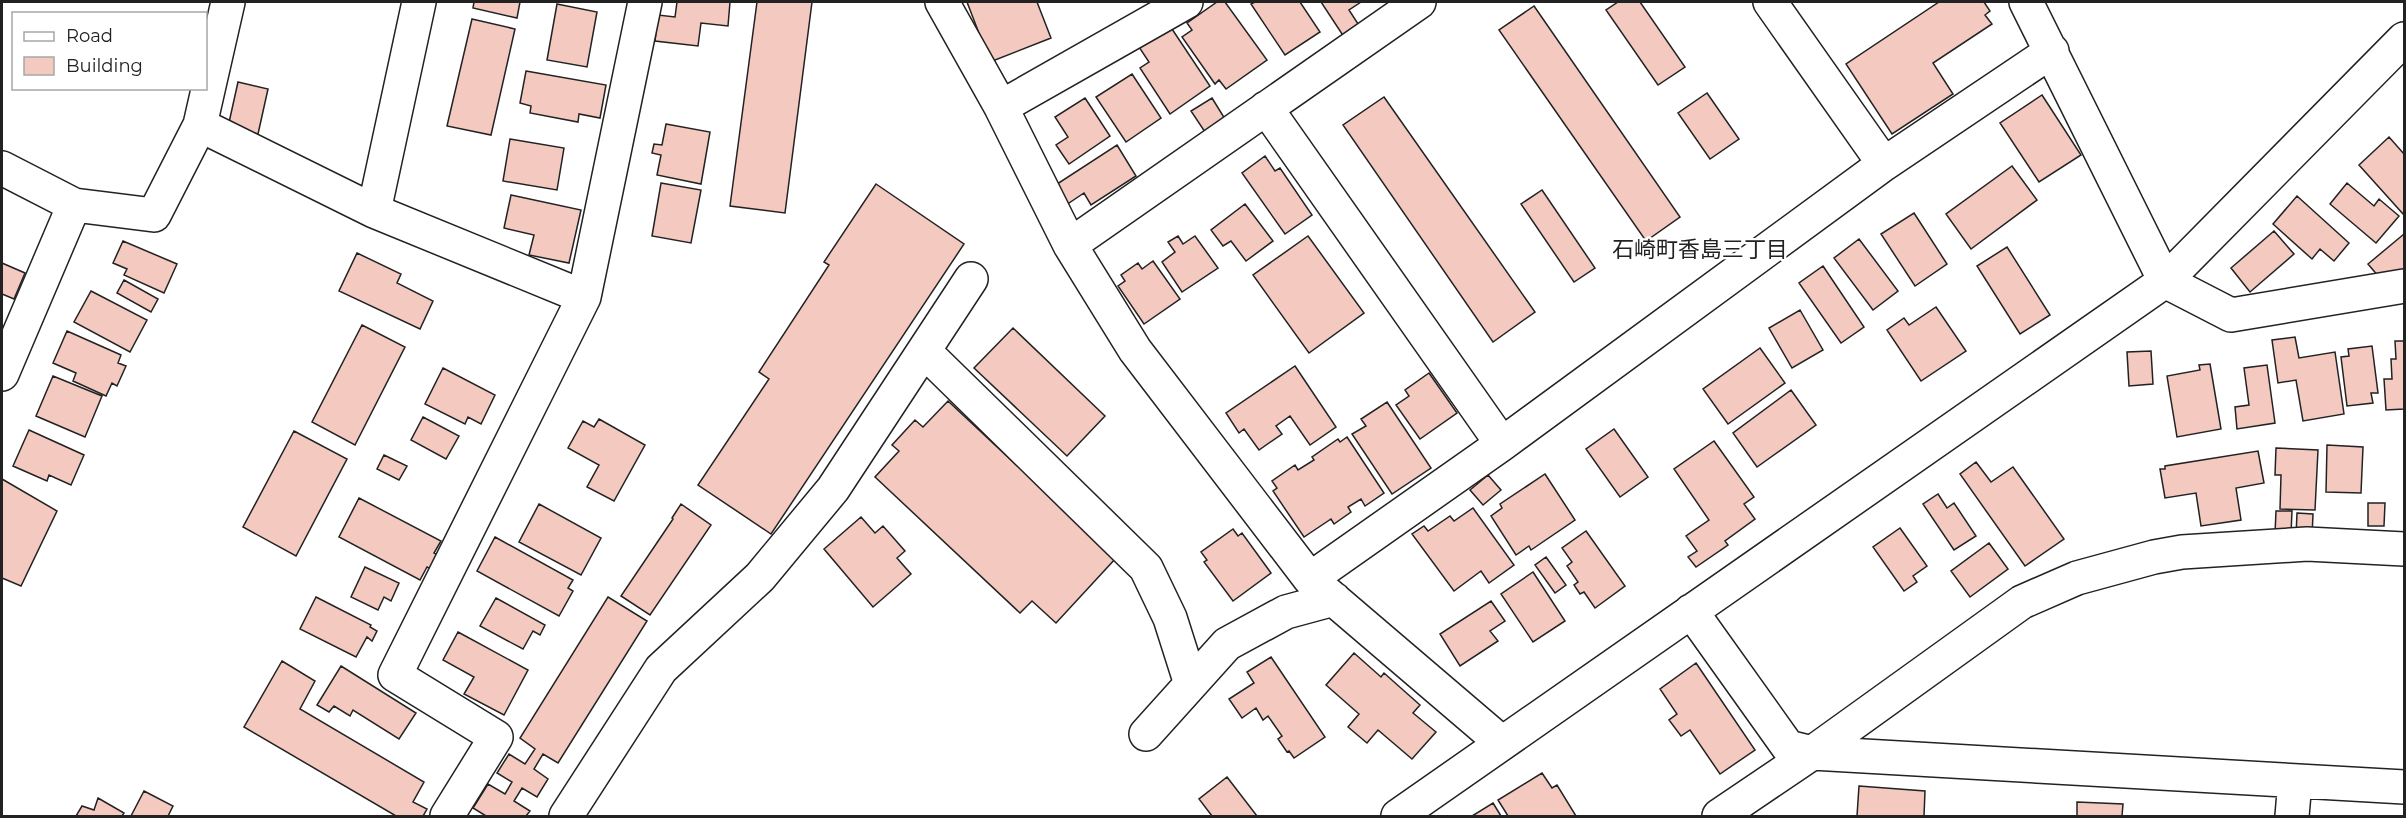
<svg xmlns="http://www.w3.org/2000/svg" width="2406" height="818" viewBox="0 0 2406 818" font-family="Montserrat,'Noto Sans JP',sans-serif">
<style>
.building{fill:#f3c9c0;stroke:#222;stroke-width:1.5}
.lines{fill:none;stroke-linecap:round;stroke-linejoin:round}
.minor-casing{stroke:#222;stroke-width:36}
.minor{stroke:#fff;stroke-width:33}
.labels{text-anchor:middle;dominant-baseline:central;stroke-width:4.5;stroke-linejoin:round;paint-order:stroke}
.neighbourhood-label{font-size:22px;fill:#222;stroke:#fff}
</style>
<rect width="100%" height="100%" fill="#fff"/>
<!-- building -->
<path class="building" d="M 474,2 L 520,2 L 517,18 L 473,8 Z
M 677,2 L 730,2 L 728,26 L 701,23 L 698,46 L 655,41 L 658,15 L 675,17 Z
M 757,2 L 812,2 L 785,213 L 730,206 Z
M 967,2 L 1037,2 L 1051,38 L 990,62 Z
M 1217,2 L 1225,2 L 1267,60 L 1226,89 L 1219,80 L 1215,84 L 1182,37 L 1192,30 L 1187,23 Z
M 1255,2 L 1300,2 L 1320,32 L 1285,55 L 1251,4 Z
M 1321,2 L 1361,2 L 1349,10 L 1362,30 L 1346,40 Z
M 1618,2 L 1640,2 L 1685,67 L 1658,85 L 1606,10 Z
M 1939,2 L 1984,2 L 1990,11 L 1985,15 L 1992,24 L 1933,63 L 1953,94 L 1892,134 L 1846,64 Z
M 557,4 L 597,12 L 587,67 L 547,60 Z
M 1534,6 L 1680,217 L 1646,241 L 1499,30 Z
M 472,19 L 515,29 L 491,135 L 447,126 Z
M 1170,26 L 1210,86 L 1170,114 L 1140,68 L 1149,62 L 1139,47 Z
M 526,71 L 606,85 L 600,118 L 579,114 L 578,122 L 530,113 L 531,106 L 520,103 Z
M 1132,74 L 1161,118 L 1126,142 L 1096,97 Z
M 238,82 L 268,89 L 258,134 L 228,127 Z
M 1707,93 L 1739,139 L 1710,159 L 1678,113 Z
M 2042,95 L 2081,155 L 2039,182 L 2000,123 Z
M 1384,97 L 1535,312 L 1493,342 L 1343,125 Z
M 1085,98 L 1110,136 L 1069,164 L 1056,145 L 1068,137 L 1055,117 Z
M 1212,98 L 1225,119 L 1205,132 L 1191,111 Z
M 666,124 L 710,132 L 701,184 L 657,175 L 661,155 L 652,153 L 654,144 L 662,145 Z
M 2389,137 L 2404,154 L 2404,215 L 2359,165 Z
M 510,139 L 564,148 L 557,190 L 503,181 Z
M 1117,145 L 1136,176 L 1091,205 L 1084,193 L 1066,205 L 1054,186 Z
M 1265,156 L 1275,171 L 1280,168 L 1312,215 L 1285,234 L 1242,173 Z
M 2012,166 L 2037,200 L 1971,249 L 1946,214 Z
M 661,183 L 701,190 L 691,243 L 652,236 Z
M 2347,183 L 2374,206 L 2379,199 L 2399,216 L 2376,243 L 2330,204 Z
M 876,184 L 964,244 L 771,534 L 698,485 L 769,379 L 759,372 L 829,265 L 824,262 Z
M 1542,190 L 1595,268 L 1574,282 L 1521,204 Z
M 511,195 L 581,210 L 569,263 L 529,255 L 534,235 L 504,228 Z
M 2297,196 L 2349,243 L 2334,261 L 2320,249 L 2312,259 L 2273,224 Z
M 1245,204 L 1273,241 L 1246,261 L 1231,241 L 1223,246 L 1211,230 Z
M 1914,213 L 1947,264 L 1915,286 L 1881,234 Z
M 2274,231 L 2294,254 L 2250,292 L 2231,268 Z
M 2404,234 L 2404,273 L 2379,277 L 2368,264 Z
M 1178,236 L 1183,244 L 1195,236 L 1218,268 L 1182,292 L 1162,262 L 1175,252 L 1168,242 Z
M 1308,236 L 1364,313 L 1309,353 L 1253,275 Z
M 1859,239 L 1898,291 L 1873,310 L 1834,258 Z
M 123,241 L 177,264 L 164,293 L 124,275 L 127,269 L 113,263 Z
M 2007,247 L 2050,315 L 2020,334 L 1977,266 Z
M 357,253 L 401,274 L 397,283 L 433,301 L 420,329 L 339,291 Z
M 1153,261 L 1180,299 L 1144,324 L 1118,286 L 1125,281 L 1121,275 L 1138,263 L 1142,269 Z
M 2,263 L 25,273 L 14,299 L 2,294 Z
M 1823,266 L 1864,327 L 1841,343 L 1799,283 Z
M 124,280 L 158,299 L 151,312 L 117,293 Z
M 91,291 L 147,320 L 130,352 L 74,322 Z
M 1936,307 L 1966,351 L 1921,381 L 1887,330 L 1904,318 L 1909,325 Z
M 1800,310 L 1823,350 L 1792,368 L 1769,328 Z
M 362,325 L 405,347 L 355,445 L 312,422 Z
M 1013,328 L 1105,416 L 1067,456 L 974,368 Z
M 67,331 L 121,355 L 118,363 L 126,366 L 117,386 L 112,383 L 106,396 L 73,381 L 76,373 L 53,363 Z
M 2295,337 L 2299,358 L 2335,352 L 2344,414 L 2303,421 L 2296,380 L 2278,383 L 2272,340 Z
M 2395,341 L 2404,341 L 2404,409 L 2386,410 L 2384,379 L 2392,379 L 2391,359 L 2396,359 Z
M 2372,346 L 2378,393 L 2371,393 L 2373,403 L 2347,406 L 2341,357 L 2349,356 L 2348,349 Z
M 1760,348 L 1785,383 L 1728,424 L 1703,389 Z
M 2151,351 L 2153,384 L 2129,386 L 2127,352 Z
M 2210,364 L 2221,429 L 2177,437 L 2167,376 L 2200,370 L 2199,365 Z
M 2267,365 L 2275,423 L 2237,429 L 2235,407 L 2249,405 L 2244,368 Z
M 1295,366 L 1336,427 L 1310,445 L 1290,416 L 1276,426 L 1282,434 L 1259,450 L 1244,429 L 1239,433 L 1226,413 Z
M 443,368 L 495,395 L 481,424 L 468,417 L 465,424 L 425,404 Z
M 1429,373 L 1457,413 L 1420,439 L 1396,405 L 1409,396 L 1405,390 Z
M 53,376 L 102,396 L 85,437 L 36,416 Z
M 1791,390 L 1816,425 L 1757,467 L 1733,433 Z
M 948,401 L 1116,558 L 1056,623 L 1032,601 L 1020,613 L 875,477 L 899,451 L 892,445 L 915,420 L 923,427 Z
M 1387,402 L 1431,468 L 1392,494 L 1352,434 L 1366,426 L 1361,419 Z
M 423,417 L 459,436 L 446,459 L 411,440 Z
M 599,419 L 645,445 L 614,501 L 587,487 L 599,465 L 568,448 L 583,421 L 594,427 Z
M 1614,429 L 1648,477 L 1620,497 L 1586,449 Z
M 29,430 L 84,455 L 71,485 L 49,475 L 47,481 L 13,466 Z
M 294,431 L 347,459 L 296,556 L 243,527 Z
M 1347,437 L 1384,493 L 1365,506 L 1361,499 L 1348,507 L 1351,512 L 1334,524 L 1331,519 L 1304,537 L 1273,491 L 1277,488 L 1272,481 L 1295,465 L 1298,470 L 1314,460 L 1312,457 L 1338,439 L 1340,442 Z
M 1714,441 L 1754,497 L 1744,504 L 1755,519 L 1725,541 L 1728,545 L 1696,567 L 1688,557 L 1697,551 L 1686,536 L 1709,520 L 1674,469 Z
M 2327,445 L 2363,447 L 2361,493 L 2326,492 Z
M 2276,448 L 2318,450 L 2315,510 L 2280,509 L 2281,475 L 2275,475 Z
M 2258,451 L 2264,483 L 2236,488 L 2241,520 L 2201,526 L 2196,493 L 2165,498 L 2160,469 L 2165,469 L 2165,466 Z
M 384,455 L 407,466 L 399,480 L 377,469 Z
M 1976,462 L 1991,482 L 2013,467 L 2064,539 L 2025,566 L 1960,474 Z
M 1545,474 L 1575,520 L 1531,550 L 1529,546 L 1516,555 L 1491,516 L 1502,508 L 1500,504 Z
M 1488,475 L 1501,490 L 1483,505 L 1470,490 Z
M 2,479 L 57,511 L 21,586 L 2,578 Z
M 1938,494 L 1947,508 L 1954,503 L 1976,536 L 1954,550 L 1923,504 Z
M 359,498 L 441,541 L 434,553 L 438,555 L 431,569 L 427,567 L 420,580 L 339,537 Z
M 2368,503 L 2385,503 L 2384,526 L 2368,526 Z
M 539,504 L 601,538 L 581,575 L 519,542 Z
M 681,504 L 711,525 L 650,615 L 621,596 L 673,519 L 672,518 Z
M 1473,508 L 1514,565 L 1489,583 L 1481,571 L 1454,591 L 1412,534 L 1424,526 L 1428,531 L 1450,516 L 1454,521 Z
M 2276,511 L 2292,511 L 2291,534 L 2275,534 Z
M 2297,513 L 2313,514 L 2312,537 L 2296,536 Z
M 861,517 L 875,533 L 883,526 L 905,551 L 897,558 L 911,574 L 873,607 L 824,549 Z
M 1900,528 L 1927,566 L 1913,576 L 1917,582 L 1904,591 L 1873,547 Z
M 1233,529 L 1238,536 L 1242,533 L 1271,573 L 1233,601 L 1204,562 L 1207,560 L 1201,552 Z
M 1586,531 L 1625,586 L 1595,608 L 1584,592 L 1580,594 L 1574,585 L 1578,582 L 1567,566 L 1572,562 L 1562,548 Z
M 495,537 L 573,580 L 568,588 L 573,591 L 559,616 L 477,571 Z
M 1989,543 L 2008,569 L 1970,597 L 1951,571 Z
M 1546,557 L 1566,585 L 1555,593 L 1535,565 Z
M 365,567 L 399,583 L 391,601 L 384,597 L 378,610 L 351,597 Z
M 1533,572 L 1565,621 L 1533,642 L 1501,594 Z
M 316,597 L 371,625 L 370,627 L 377,631 L 372,641 L 367,637 L 356,657 L 300,629 Z
M 608,597 L 647,621 L 558,763 L 543,754 L 534,769 L 548,779 L 537,797 L 522,788 L 514,801 L 530,811 L 526,816 L 486,816 L 473,808 L 488,784 L 505,794 L 512,782 L 497,773 L 509,754 L 525,764 L 535,749 L 520,738 Z
M 496,598 L 545,625 L 540,635 L 533,631 L 523,649 L 480,626 Z
M 1491,601 L 1505,621 L 1490,631 L 1498,641 L 1460,666 L 1440,634 Z
M 458,632 L 528,670 L 504,715 L 464,694 L 474,677 L 443,660 Z
M 1354,653 L 1381,677 L 1384,673 L 1420,705 L 1413,713 L 1436,732 L 1412,759 L 1378,730 L 1367,743 L 1348,727 L 1359,714 L 1326,685 Z
M 1271,657 L 1325,737 L 1294,758 L 1289,751 L 1287,752 L 1278,739 L 1282,736 L 1268,716 L 1263,720 L 1256,708 L 1242,718 L 1229,699 L 1254,683 L 1247,672 Z
M 282,661 L 315,681 L 300,709 L 424,782 L 413,802 L 427,809 L 423,816 L 396,816 L 244,727 Z
M 1696,663 L 1755,750 L 1720,774 L 1690,730 L 1681,736 L 1669,720 L 1677,714 L 1660,689 Z
M 341,666 L 416,713 L 399,739 L 353,710 L 350,716 L 334,706 L 329,712 L 317,705 Z
M 1542,773 L 1552,788 L 1557,785 L 1576,816 L 1508,816 L 1498,800 Z
M 1227,777 L 1257,816 L 1212,816 L 1199,799 Z
M 1859,786 L 1925,791 L 1924,816 L 1857,816 Z
M 144,791 L 173,806 L 168,816 L 131,816 Z
M 98,798 L 124,813 L 122,816 L 76,816 L 82,806 L 94,810 Z
M 2077,802 L 2123,804 L 2122,816 L 2077,816 Z
M 1493,803 L 1501,816 L 1472,816 Z"/>
<g class="lines">
<defs>
<path id="minor" d="M 942,2 L 1001,107 L 1070,245 L 1135,350 L 1310,579 L 1502,743
M 1770,2 L 1884,164
M 2026,2 L 2165,281 L 2231,315 L 2404,286
M 1001,107 L 1186,2
M 1266,108 L 1502,444
M 200,125 L 374,211 L 584,297
M 2,168 L 74,205 L 154,215 L 200,125 L 228,2
M 374,211 L 419,2
M 1070,245 L 1419,2
M 924,351 L 1146,568 L 1170,618 L 1191,684
M 2,374 L 74,205
M 1310,579 L 1502,444 L 1884,164 L 2052,51
M 1691,611 L 1788,747 L 1812,753 L 2404,787
M 1146,734 L 1227,644 L 1286,612 L 1334,599
M 447,816 L 496,737 L 395,675 L 584,297 L 645,2
M 566,816 L 661,669 L 760,577 L 833,489 L 971,279
M 1398,816 L 2165,281 L 2404,39
M 1719,816 L 1812,753 L 2022,602 L 2077,578 L 2154,557 L 2182,552 L 2307,544 L 2404,549
M 2292,816 L 2295,781"/>
</defs>
<!-- minor casing -->
<use href="#minor" class="minor-casing"/>
<!-- minor -->
<use href="#minor" class="minor"/>
</g>
<g class="labels">
<!-- neighbourhood labels -->
<g class="neighbourhood-label">
<text x="1700" y="249">石崎町香島三丁目</text>
</g>
</g>
<!-- border -->
<rect width="2406" height="818" fill="none" stroke="#222222" stroke-width="6"/>
<!-- legend -->
<rect x="12" y="12" width="195" height="78" fill="#ffffff" stroke="#a7a7a7" stroke-width="1.5"/>
<rect x="24" y="32" width="30" height="9" fill="#ffffff" stroke="#a7a7a7" stroke-width="1.5"/>
<text x="66" y="42" font-size="18" fill="#222222">Road</text>
<rect x="24" y="57" width="30" height="18" fill="#f3c9c0" stroke="#a7a7a7" stroke-width="1.5"/>
<text x="66" y="72" font-size="18" fill="#222222">Building</text>
</svg>
